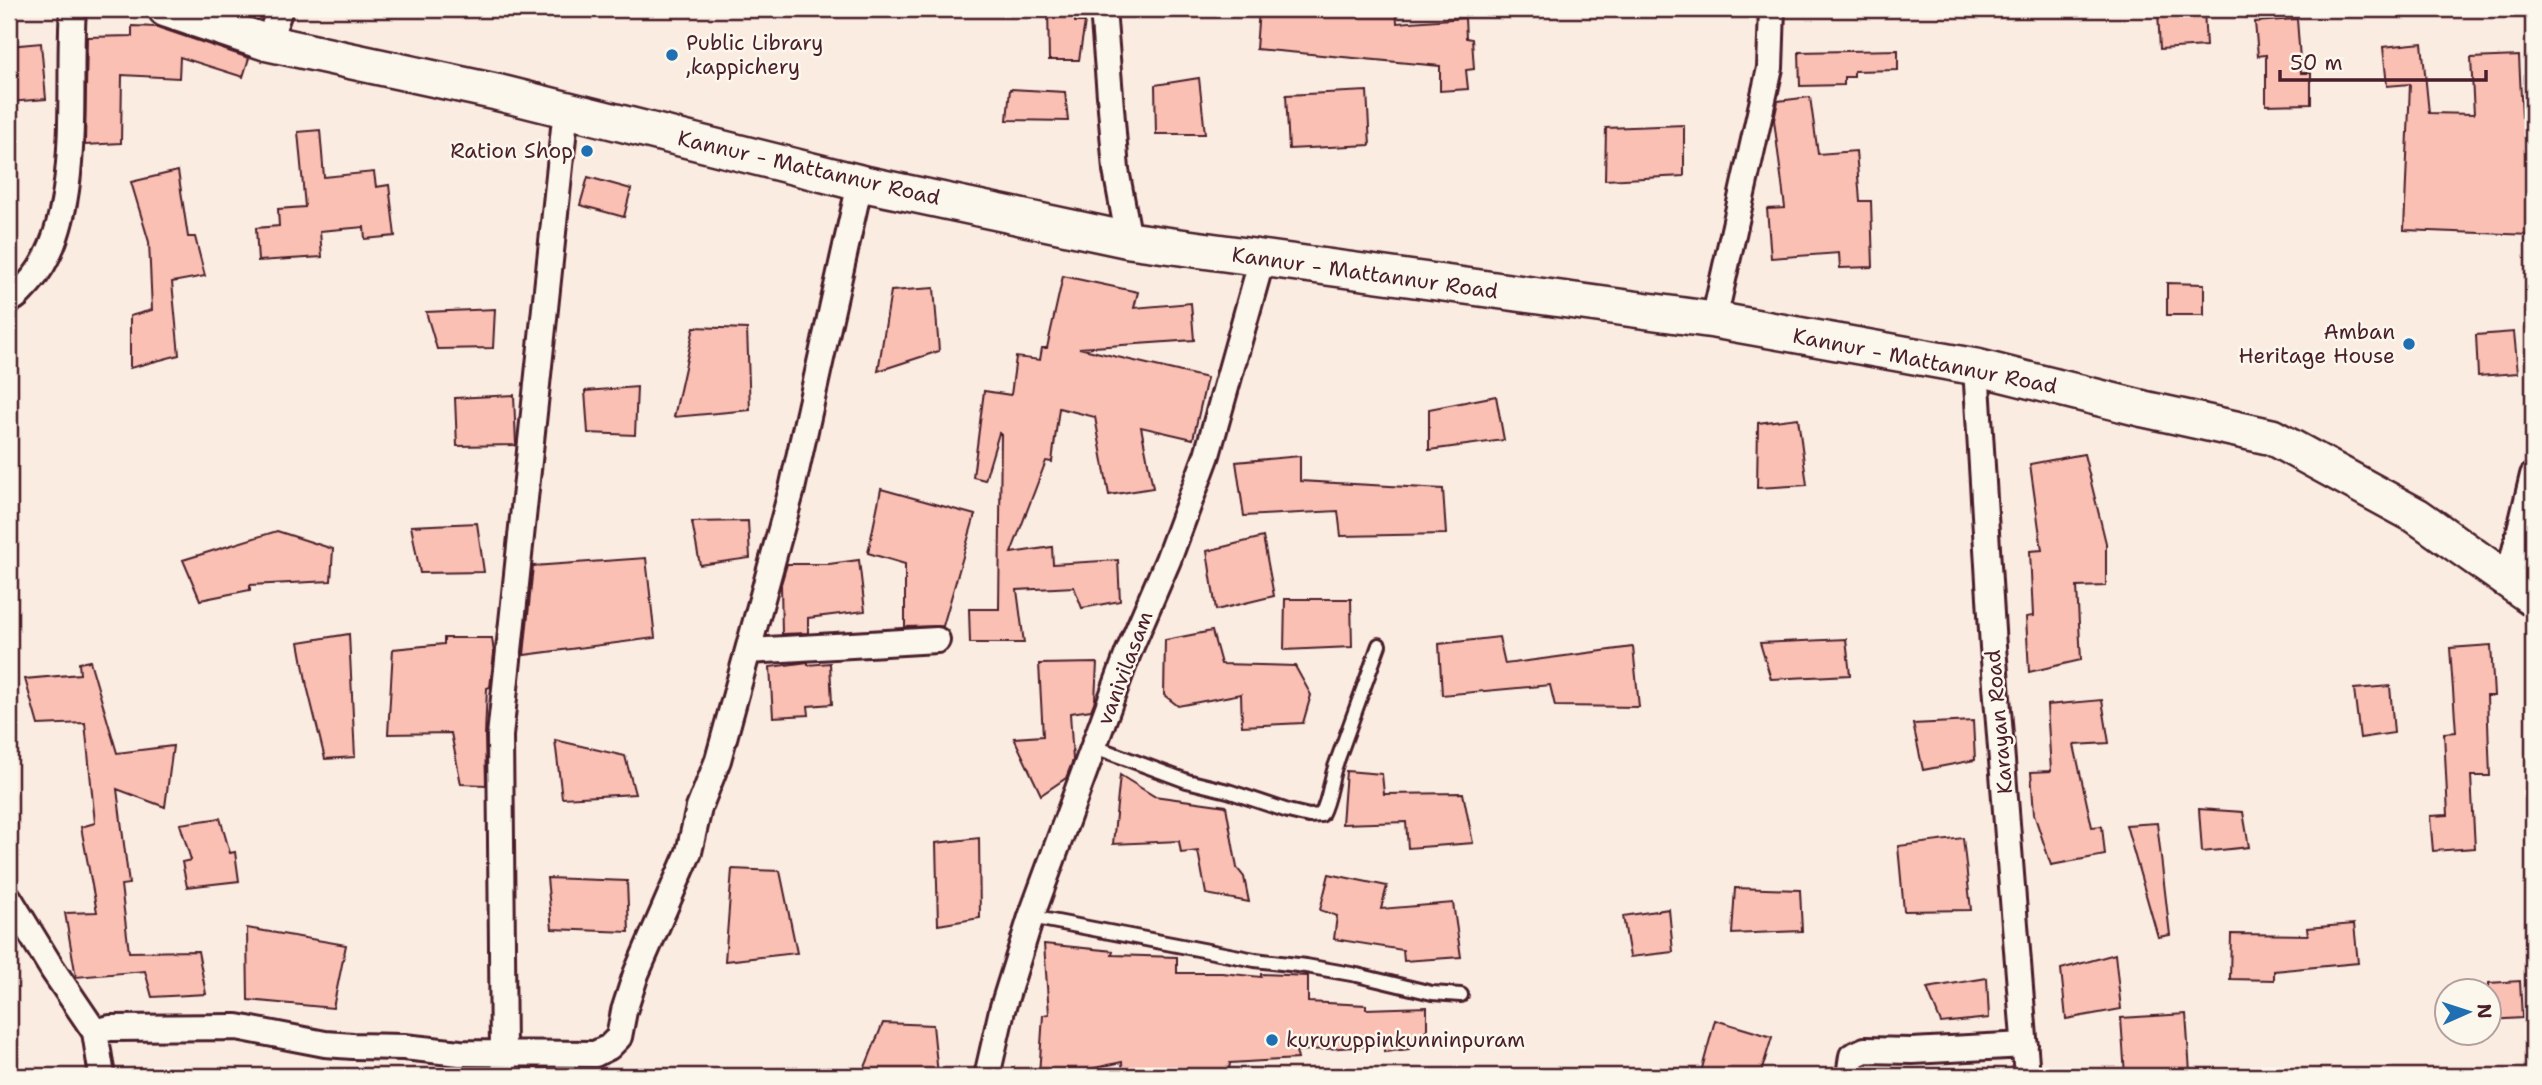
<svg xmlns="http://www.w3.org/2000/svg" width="2542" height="1085" viewBox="0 0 2542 1085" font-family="'Shantell Sans',sans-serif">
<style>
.building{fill:#fac0b3;stroke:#4a1f2b;stroke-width:2}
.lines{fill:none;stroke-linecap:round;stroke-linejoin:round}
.lane-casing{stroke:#4a1f2b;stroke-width:18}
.street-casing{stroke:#4a1f2b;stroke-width:30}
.secondary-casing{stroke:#4a1f2b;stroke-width:40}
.lane{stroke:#fbf7ec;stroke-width:12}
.street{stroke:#fbf7ec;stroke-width:24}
.secondary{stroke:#fbf7ec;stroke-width:35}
.poi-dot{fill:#1f6fb2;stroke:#fbf7ec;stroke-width:2.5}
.labels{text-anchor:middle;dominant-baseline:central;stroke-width:5;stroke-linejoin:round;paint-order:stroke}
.poi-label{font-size:21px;fill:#4a1f2b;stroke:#fbf7ec;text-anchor:start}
.street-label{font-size:21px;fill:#4a1f2b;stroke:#fbf7ec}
</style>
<rect width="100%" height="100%" fill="#fbece1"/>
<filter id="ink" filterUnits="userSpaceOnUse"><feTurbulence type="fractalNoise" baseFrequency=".0143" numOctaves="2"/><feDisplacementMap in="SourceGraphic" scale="14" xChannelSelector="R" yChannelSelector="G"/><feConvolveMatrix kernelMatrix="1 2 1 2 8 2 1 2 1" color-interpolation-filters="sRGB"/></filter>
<g filter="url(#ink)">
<!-- building -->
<path class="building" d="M 1048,9 L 1075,9 L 1075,22 L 1085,22 L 1079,60 L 1049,60 Z
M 1259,9 L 1333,9 L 1333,13 L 1396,9 L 1397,23 L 1465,18 L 1466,38 L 1472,39 L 1474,69 L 1466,70 L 1468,89 L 1440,91 L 1440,66 L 1256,49 Z
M 2204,10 L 2206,46 L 2160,49 L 2158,12 Z
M 2297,19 L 2301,73 L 2311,73 L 2311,104 L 2266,105 L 2266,55 L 2258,56 L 2255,22 Z
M 132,26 L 157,27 L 249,58 L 243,77 L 180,57 L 179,78 L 122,75 L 121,143 L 85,145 L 87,37 L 132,36 Z
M 41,43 L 46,99 L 9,102 L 9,46 Z
M 2422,43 L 2429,113 L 2474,114 L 2471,58 L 2519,56 L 2522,117 L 2533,117 L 2531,235 L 2404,230 L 2410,84 L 2387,86 L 2383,47 Z
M 1898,50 L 1898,70 L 1854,71 L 1854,77 L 1844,77 L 1844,85 L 1800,86 L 1799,52 Z
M 1199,78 L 1205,134 L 1156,134 L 1155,85 Z
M 1010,89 L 1065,92 L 1068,121 L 1007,120 Z
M 1367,91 L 1370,145 L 1289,149 L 1286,95 Z
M 1810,97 L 1818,154 L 1856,151 L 1860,201 L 1871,201 L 1873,267 L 1840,268 L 1839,253 L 1771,258 L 1767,209 L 1785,208 L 1774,120 L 1778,101 Z
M 1684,125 L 1684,176 L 1605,180 L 1606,128 Z
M 320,130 L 324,177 L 374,172 L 376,187 L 389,185 L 395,236 L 365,239 L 364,227 L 320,231 L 322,257 L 258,261 L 256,228 L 279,226 L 278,209 L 305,207 L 298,132 Z
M 178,171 L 188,237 L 195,237 L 205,276 L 172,282 L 179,355 L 130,368 L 130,316 L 152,310 L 149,242 L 131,182 Z
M 588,177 L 631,189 L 624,217 L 580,205 Z
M 1063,276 L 1138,292 L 1134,308 L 1191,303 L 1194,340 L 1079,348 L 1207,378 L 1193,439 L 1141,427 L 1153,488 L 1109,495 L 1095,417 L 1059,408 L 1052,462 L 1046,461 L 1011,553 L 1052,547 L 1053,564 L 1118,560 L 1120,601 L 1082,608 L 1074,587 L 1017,590 L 1024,643 L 970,643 L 969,609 L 999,609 L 1001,434 L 999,433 L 985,480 L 973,477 L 984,391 L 1011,395 L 1016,357 L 1040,360 L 1042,348 L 1047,348 Z
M 2167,283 L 2204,284 L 2204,315 L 2167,315 Z
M 934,288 L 939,351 L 878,371 L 891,291 Z
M 495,309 L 493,348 L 437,349 L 426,312 Z
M 694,327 L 747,329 L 750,410 L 674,417 Z
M 2514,332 L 2518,373 L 2478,376 L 2476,335 Z
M 637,387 L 635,435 L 588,433 L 585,391 Z
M 514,395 L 516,445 L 457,446 L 455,398 Z
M 1496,396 L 1504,440 L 1429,450 L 1429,409 Z
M 1798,418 L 1807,485 L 1757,488 L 1758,423 Z
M 2084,454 L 2106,543 L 2106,586 L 2077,587 L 2081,660 L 2029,672 L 2026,617 L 2033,616 L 2030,551 L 2042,550 L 2030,464 Z
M 1300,456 L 1300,481 L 1443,489 L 1446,534 L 1341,536 L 1338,511 L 1244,516 L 1236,462 Z
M 881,489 L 975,515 L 943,626 L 905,627 L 905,564 L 868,553 Z
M 748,521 L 750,558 L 700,565 L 692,522 Z
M 477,523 L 484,572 L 420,573 L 411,526 Z
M 277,531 L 333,549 L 331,581 L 250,585 L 250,590 L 200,600 L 183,560 Z
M 1263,537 L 1274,596 L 1216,610 L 1207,551 Z
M 646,558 L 655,638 L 524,655 L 533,566 Z
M 859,560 L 865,611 L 808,618 L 808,633 L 782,634 L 781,584 L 787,564 L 829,564 Z
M 1285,599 L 1351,599 L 1352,647 L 1284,650 Z
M 1212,631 L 1221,664 L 1295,666 L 1311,695 L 1303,723 L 1242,726 L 1241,694 L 1178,706 L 1164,695 L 1165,640 Z
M 349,634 L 355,757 L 325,759 L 307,686 L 299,642 Z
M 1499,637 L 1505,664 L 1633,647 L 1639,707 L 1555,706 L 1550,685 L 1442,695 L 1439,644 Z
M 444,638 L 492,638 L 494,653 L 490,687 L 487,688 L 485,736 L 486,785 L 461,784 L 451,733 L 388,734 L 393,649 L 444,644 Z
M 1846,639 L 1850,675 L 1771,679 L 1760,643 Z
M 2491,645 L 2494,696 L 2487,696 L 2490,776 L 2471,776 L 2475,848 L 2433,851 L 2430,816 L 2448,815 L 2444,733 L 2456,732 L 2450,648 Z
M 90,661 L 117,753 L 173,746 L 165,807 L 117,789 L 129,884 L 121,885 L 129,952 L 198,951 L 206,994 L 152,997 L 145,971 L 76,977 L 65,913 L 97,912 L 81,827 L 95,823 L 85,723 L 38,725 L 25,679 L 80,674 L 79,663 Z
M 808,662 L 808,665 L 830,663 L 832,704 L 808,706 L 809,715 L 773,717 L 770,667 Z
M 1097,663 L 1095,700 L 1091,710 L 1070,713 L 1073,760 L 1066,778 L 1041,795 L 1014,738 L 1043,736 L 1039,664 Z
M 2390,686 L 2394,733 L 2360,738 L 2354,689 Z
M 2102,700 L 2109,743 L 2074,745 L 2092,827 L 2102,826 L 2105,855 L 2051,865 L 2034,814 L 2031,772 L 2051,771 L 2047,705 Z
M 1973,721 L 1975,760 L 1923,770 L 1913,724 Z
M 555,740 L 625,756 L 635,794 L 562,798 Z
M 1346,771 L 1382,774 L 1384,794 L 1463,793 L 1473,843 L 1408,848 L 1406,822 L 1342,824 Z
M 1120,775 L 1154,796 L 1226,806 L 1237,868 L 1244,877 L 1249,902 L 1206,894 L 1198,851 L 1181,853 L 1179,841 L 1113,844 Z
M 2199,809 L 2243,812 L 2249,847 L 2202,852 Z
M 220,818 L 230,853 L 235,852 L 239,881 L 187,887 L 182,862 L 191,860 L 180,824 Z
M 2157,823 L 2170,935 L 2158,937 L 2126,825 Z
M 979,838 L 980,918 L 938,925 L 936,843 Z
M 1963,838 L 1971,910 L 1904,911 L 1898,846 Z
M 732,869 L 780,871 L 797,953 L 725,961 Z
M 1329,874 L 1387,886 L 1381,909 L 1453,903 L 1461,957 L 1404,961 L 1403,950 L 1334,939 L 1337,916 L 1320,910 Z
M 547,878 L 627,881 L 629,932 L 552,929 Z
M 1735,888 L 1800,890 L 1802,931 L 1732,934 Z
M 1669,909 L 1673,952 L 1630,957 L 1623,916 Z
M 2354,924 L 2358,963 L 2274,971 L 2274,980 L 2230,979 L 2231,934 L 2308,935 L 2307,928 Z
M 247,928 L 346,945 L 333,1008 L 248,1000 Z
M 1044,944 L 1113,951 L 1112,955 L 1177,957 L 1177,973 L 1222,973 L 1261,977 L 1261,974 L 1308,976 L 1308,1002 L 1366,1005 L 1366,1009 L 1427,1007 L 1427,1029 L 1409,1049 L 1384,1052 L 1384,1045 L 1296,1051 L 1298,1059 L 1230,1063 L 1228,1076 L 1123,1076 L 1122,1062 L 1081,1071 L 1039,1075 L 1043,1015 L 1049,1014 Z
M 2115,954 L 2121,1009 L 2066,1019 L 2061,969 Z
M 1987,978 L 1989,1018 L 1941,1023 L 1927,988 Z
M 2520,981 L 2522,1018 L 2489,1020 L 2489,983 Z
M 2186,1014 L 2190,1072 L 2125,1075 L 2121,1018 Z
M 1715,1020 L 1772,1037 L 1760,1076 L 1700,1076 Z
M 883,1023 L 933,1025 L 938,1075 L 863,1072 Z"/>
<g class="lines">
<defs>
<path id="lane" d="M 1095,747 L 1187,781 L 1228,791 L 1288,811 L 1309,816 L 1321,815 C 1329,800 1330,783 1335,767 L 1379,645
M 1031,917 L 1255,960 L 1306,966 L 1357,975 L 1432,993 L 1461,995"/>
<path id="street" d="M 1103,9 L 1116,170 L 1129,240
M 268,43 L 280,9
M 9,300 C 17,298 23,289 29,283 C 85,223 67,87 73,9
M 1714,320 L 1770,68 L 1772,9
M 1976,367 L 1993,647 L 2027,1076
M 2508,580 L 2533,475
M 748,651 L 937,640
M 9,898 L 53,970 L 95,1032
M 102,1076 L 95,1032 L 110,1028 L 237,1027 L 325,1044 L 353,1046 L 404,1047 L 460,1053 L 595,1054 L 609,1047 L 619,1037 L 624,1011 L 636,974 L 689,852 L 699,808 L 718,760 L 792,489 L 860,183
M 506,1076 L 503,1053 L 500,736 L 566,109
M 987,1076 L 1002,1010 L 1031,917 L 1128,653 L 1168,560 L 1207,455 L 1262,259
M 1849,1076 L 1852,1056 L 1865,1050 L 1912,1051 L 2025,1045"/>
<path id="secondary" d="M 166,9 L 268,43 L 496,92 L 860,183 L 1129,240 L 1714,320 L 1976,367 L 2144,409 L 2272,437 L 2417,516 L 2533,598"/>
</defs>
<!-- lane casing -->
<use href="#lane" class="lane-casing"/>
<!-- street casing -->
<use href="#street" class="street-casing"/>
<!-- secondary casing -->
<use href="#secondary" class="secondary-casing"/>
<!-- lane -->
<use href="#lane" class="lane"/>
<!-- street -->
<use href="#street" class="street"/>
<!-- secondary -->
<use href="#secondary" class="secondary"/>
</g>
</g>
<!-- markers -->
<g class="poi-dot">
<circle cx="672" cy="55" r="7"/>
<circle cx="587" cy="151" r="7"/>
<circle cx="2409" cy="344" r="7"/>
<circle cx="1272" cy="1040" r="7"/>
</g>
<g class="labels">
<!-- poi labels -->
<g class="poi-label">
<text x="686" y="43">Public Library<tspan x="686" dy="24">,kappichery</tspan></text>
<text x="573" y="151" text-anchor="end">Ration Shop</text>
<text x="2395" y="332" text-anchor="end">Amban<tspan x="2395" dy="24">Heritage House</tspan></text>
<text x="1286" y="1040">kururuppinkunninpuram</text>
</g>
<!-- street labels -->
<g class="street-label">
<text transform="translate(809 168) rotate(13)">Kannur - Mattannur Road</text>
<text transform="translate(1365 273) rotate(8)">Kannur - Mattannur Road</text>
<text transform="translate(1925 361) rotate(11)">Kannur - Mattannur Road</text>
<text transform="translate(1125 668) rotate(-69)">vanivilasam</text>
<text transform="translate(1999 722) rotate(-95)">Karayan Road</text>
</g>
</g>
<!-- margin -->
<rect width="2542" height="1085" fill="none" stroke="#fbf7ec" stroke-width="35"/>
<rect x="18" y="18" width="2507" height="1050" fill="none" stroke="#4a1f2b" stroke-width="2.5" filter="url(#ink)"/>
<!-- north arrow -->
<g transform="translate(2468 1012) rotate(87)"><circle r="33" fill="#fbf7ec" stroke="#b4a19f" stroke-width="2"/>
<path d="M0-5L12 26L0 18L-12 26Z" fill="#1f6fb2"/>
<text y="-10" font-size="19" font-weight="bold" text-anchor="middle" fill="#4a1f2b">N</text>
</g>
<!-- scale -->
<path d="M2280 70v10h206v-10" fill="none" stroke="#4a1f2b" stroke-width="3.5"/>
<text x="2290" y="70" font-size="21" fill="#4a1f2b" stroke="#fbf7ec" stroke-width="5" paint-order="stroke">50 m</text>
</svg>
